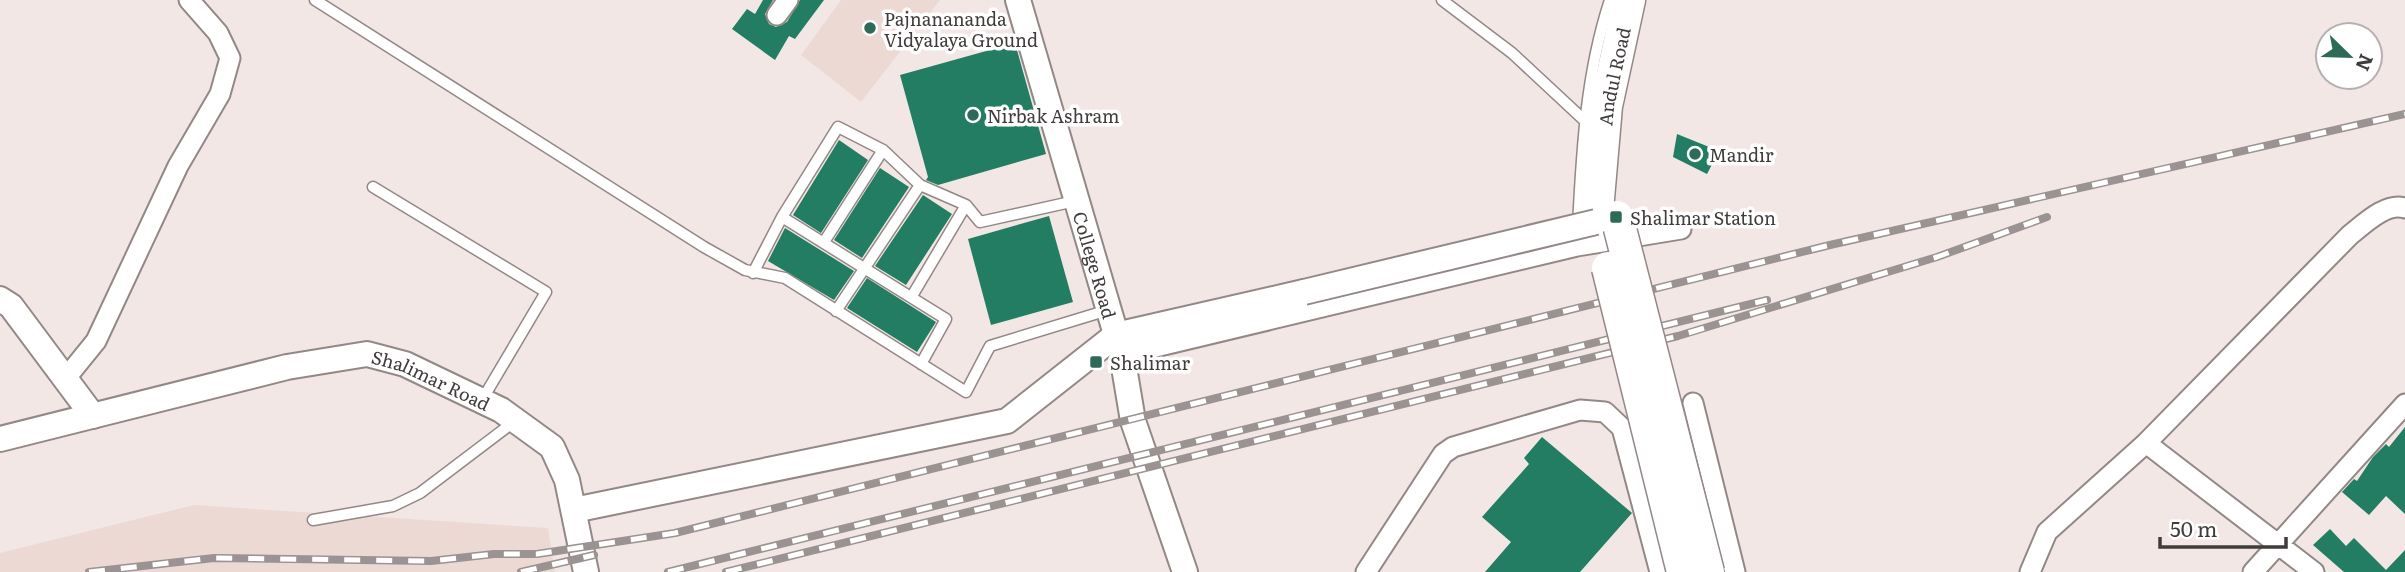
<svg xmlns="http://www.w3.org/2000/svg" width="2405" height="572" viewBox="0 0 2405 572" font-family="Literata,serif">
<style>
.built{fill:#edd9d4}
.building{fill:#227d63}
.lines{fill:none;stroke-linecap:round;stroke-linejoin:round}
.service-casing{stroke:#928885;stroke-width:13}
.minor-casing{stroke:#928885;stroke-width:23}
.tertiary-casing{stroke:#928885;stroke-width:28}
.primary-casing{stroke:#928885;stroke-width:35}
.service{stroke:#fff;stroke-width:10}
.minor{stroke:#fff;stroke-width:19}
.tertiary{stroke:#fff;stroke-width:24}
.primary{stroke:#fff;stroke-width:32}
.rail-casing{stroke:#9a9391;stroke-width:8}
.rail{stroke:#fff;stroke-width:5;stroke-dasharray:16;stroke-linecap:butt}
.tertiary-bridge-casing{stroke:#928885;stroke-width:28;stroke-linecap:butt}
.primary-bridge-casing{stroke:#928885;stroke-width:35;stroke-linecap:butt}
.tertiary-bridge{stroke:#fff;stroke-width:24}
.primary-bridge{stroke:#fff;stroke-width:32}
.poi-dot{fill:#2d6a57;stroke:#fff;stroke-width:2.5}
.labels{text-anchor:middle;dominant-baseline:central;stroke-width:7;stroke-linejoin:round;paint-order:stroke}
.poi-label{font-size:18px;fill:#403c3b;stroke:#fff;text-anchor:start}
.street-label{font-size:18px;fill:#403c3b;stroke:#fff}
</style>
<rect width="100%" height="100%" fill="#f2e7e4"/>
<!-- built -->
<path class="built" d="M 841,0 L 940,0 L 861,102 L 801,55 Z
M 194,505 L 548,528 L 555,572 L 0,572 L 0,553 Z"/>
<!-- building -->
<path class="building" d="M 763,0 L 773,0 L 765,14 L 769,24 L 776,27 L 787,22 L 800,0 L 824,0 L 795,39 L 789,36 L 775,60 L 732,29 L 747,9 L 755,14 Z
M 1015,43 L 1046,154 L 938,185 L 926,180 L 928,177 L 900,75 Z
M 1677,134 L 1719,151 L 1707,174 L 1673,157 Z
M 839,140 L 868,160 L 821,233 L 793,215 Z
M 880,168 L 909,187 L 862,258 L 834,240 Z
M 923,195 L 952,214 L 906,285 L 875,266 Z
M 1049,216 L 1073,302 L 991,325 L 968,239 Z
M 785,228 L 854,271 L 834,300 L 768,261 Z
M 867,278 L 936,322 L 917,352 L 847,308 Z
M 2405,427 L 2405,514 L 2386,496 L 2369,515 L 2342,492 L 2354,479 L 2357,481 L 2373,457 L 2386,444 L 2389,447 Z
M 1542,437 L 1632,513 L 1580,572 L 1485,572 L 1511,542 L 1482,517 L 1529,464 L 1524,458 Z
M 2330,529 L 2346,546 L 2354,538 L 2386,570 L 2405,550 L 2405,572 L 2344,572 L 2313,545 Z"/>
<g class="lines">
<defs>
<path id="service" d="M 315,0 L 704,247 L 745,270 L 785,278 L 966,392 L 990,346 L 1108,310
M 1442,0 L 1512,53 L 1584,120
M 373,187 L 546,292 L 482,400
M 782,217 L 946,319 L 921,364
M 1578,225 C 1582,148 1586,73 1610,0
M 824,242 L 883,150
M 753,273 L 782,217 L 838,127 L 883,150 L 920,185 L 966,205 L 980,222 L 1075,201
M 912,296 L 966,205
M 836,311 L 920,185
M 313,520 L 393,506 L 420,493 L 515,421"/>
<path id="minor" d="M 777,15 L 788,0
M 1122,355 L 1577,246 L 1681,229
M 66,378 L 96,341 L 178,166 L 220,94 L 230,58 L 218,33 L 189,0
M 1693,403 L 1735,572
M 2146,443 L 2314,572
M 1366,572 L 1443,454 L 1453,447 L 1580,410 L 1605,412 L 1622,428 L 1660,572
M 2030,572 L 2047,532 L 2146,443 L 2350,235 C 2364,224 2386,202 2405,208
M 2253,572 L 2405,404"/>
<g id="tertiary">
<path id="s1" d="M 1018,0 L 1122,355 L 1133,421 L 1185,572"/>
<path d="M 0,299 L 11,306 L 93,416"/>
<path id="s2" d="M 0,439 L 287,367 L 367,354 L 405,364 L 501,410 L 552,447 L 567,480 L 586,572"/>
<path d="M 574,510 L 1007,421 L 1116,335 L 1304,292"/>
</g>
<g id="primary">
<path id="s3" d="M 1596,222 L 1606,106 L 1629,0"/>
</g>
</defs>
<!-- service casing -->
<use href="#service" class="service-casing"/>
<!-- minor casing -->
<use href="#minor" class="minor-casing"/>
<!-- tertiary casing -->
<use href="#tertiary" class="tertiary-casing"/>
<!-- primary casing -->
<use href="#primary" class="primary-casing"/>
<!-- service -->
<use href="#service" class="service"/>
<!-- minor -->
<use href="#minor" class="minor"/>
<!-- tertiary -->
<use href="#tertiary" class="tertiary"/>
<!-- primary -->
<use href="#primary" class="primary"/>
<defs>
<path id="rail" d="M 89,572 L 214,558 L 431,561 L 494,554 L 537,554 L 675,533 L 1830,245 L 2405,114
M 521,572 L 594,555
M 668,572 L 1767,300
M 726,572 L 1678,336 L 1937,257 L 2047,217"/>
</defs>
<!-- rail casing -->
<use href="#rail" class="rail-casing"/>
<!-- rail -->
<use href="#rail" class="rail"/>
<defs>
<path id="tertiary-bridge" d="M 1304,292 L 1596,222"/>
<path id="primary-bridge" d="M 1617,217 L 1708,572
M 1608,268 L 1683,572"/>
</defs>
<!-- tertiary-bridge casing -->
<use href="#tertiary-bridge" class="tertiary-bridge-casing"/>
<!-- primary-bridge casing -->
<use href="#primary-bridge" class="primary-bridge-casing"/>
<!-- tertiary-bridge -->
<use href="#tertiary-bridge" class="tertiary-bridge"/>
<!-- primary-bridge -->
<use href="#primary-bridge" class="primary-bridge"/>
</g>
<!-- markers -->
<g class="poi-dot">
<circle cx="870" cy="28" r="7"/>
<circle cx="973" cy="115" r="7"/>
<circle cx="1695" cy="154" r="7"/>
<rect x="1609" y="210" width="14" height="14" rx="3.5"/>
<rect x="1089" y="355" width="14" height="14" rx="3.5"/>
</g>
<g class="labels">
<!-- poi labels -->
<g class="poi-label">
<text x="884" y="18">Pajnanananda<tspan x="884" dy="21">Vidyalaya Ground</tspan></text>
<text x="987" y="115">Nirbak Ashram</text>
<text x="1709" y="154">Mandir</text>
<text x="1630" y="217">Shalimar Station</text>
<text x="1110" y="362">Shalimar</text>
</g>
<!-- street labels -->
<g class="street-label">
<text stroke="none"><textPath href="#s3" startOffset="147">Andul Road</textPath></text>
<text stroke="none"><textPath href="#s1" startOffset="276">College Road</textPath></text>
<text stroke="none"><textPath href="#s2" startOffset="446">Shalimar Road</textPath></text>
</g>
</g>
<!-- north arrow -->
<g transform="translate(2349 56) rotate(113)"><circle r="33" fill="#ffffff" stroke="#b3b1b1" stroke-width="2"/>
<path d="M0-5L12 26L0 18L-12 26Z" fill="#2d6a57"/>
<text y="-10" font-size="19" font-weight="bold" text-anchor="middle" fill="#403c3b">N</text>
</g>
<!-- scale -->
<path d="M2160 537v10h126v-10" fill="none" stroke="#403c3b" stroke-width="3.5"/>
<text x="2170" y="537" font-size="21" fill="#403c3b" stroke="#ffffff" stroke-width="5" paint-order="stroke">50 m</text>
</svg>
